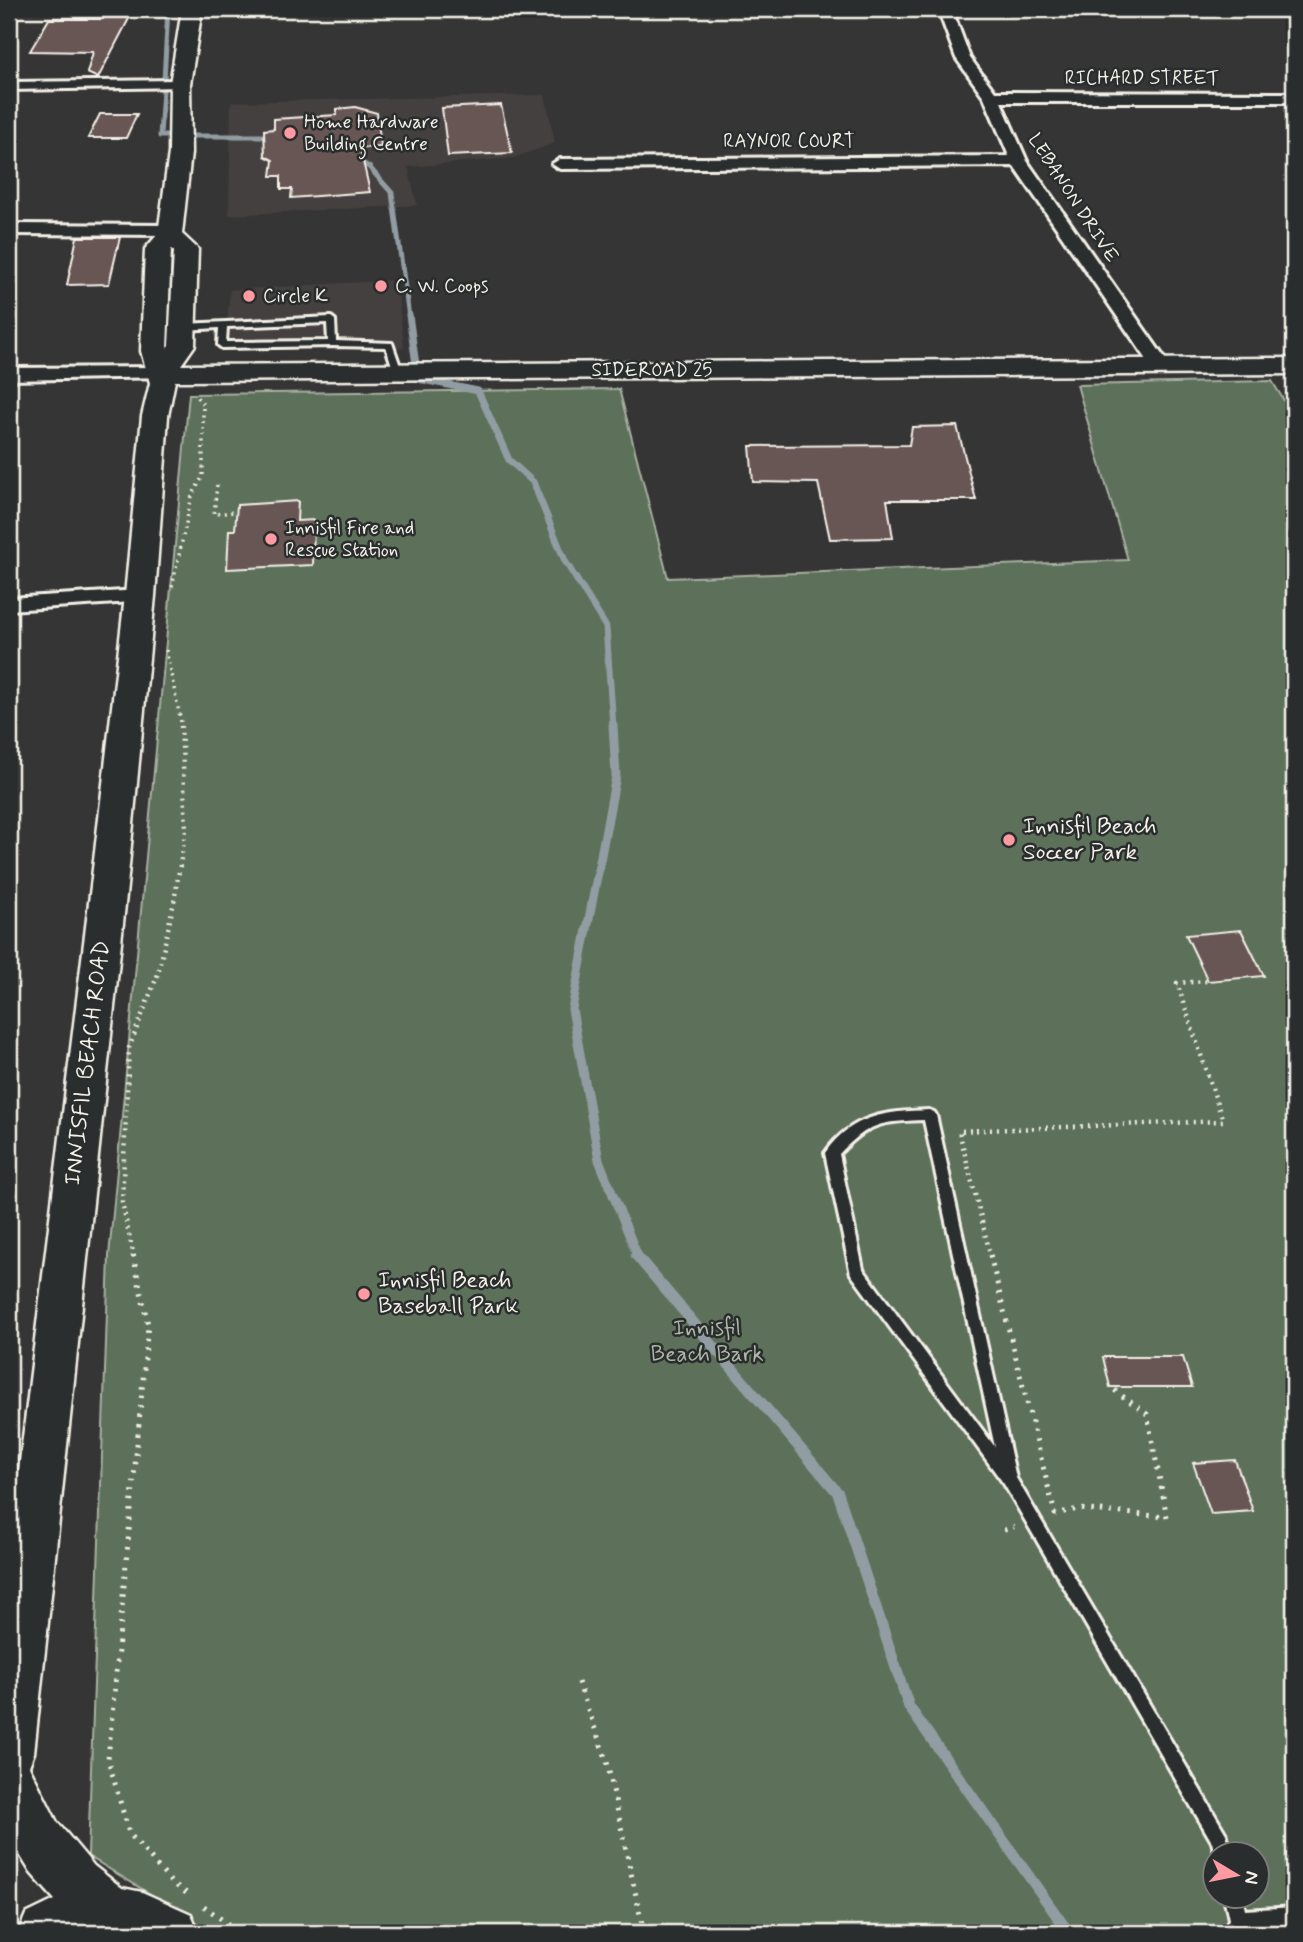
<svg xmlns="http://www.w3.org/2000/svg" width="1303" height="1942" viewBox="0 0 1303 1942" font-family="Mynerve,sans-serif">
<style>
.built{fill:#453f3f}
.green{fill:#5b705a;stroke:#a8b0a1;stroke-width:2;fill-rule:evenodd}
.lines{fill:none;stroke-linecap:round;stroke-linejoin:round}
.stream-far3{stroke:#919da2;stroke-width:5}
.stream-far2{stroke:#919da2;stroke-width:7}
.stream-far1{stroke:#919da2;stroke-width:9}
.stream{stroke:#919da2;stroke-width:11}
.building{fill:#685655;stroke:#f4f1e8;stroke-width:2}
.lane-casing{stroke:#f4f1e8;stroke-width:6}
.street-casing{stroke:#f4f1e8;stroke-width:6}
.secondary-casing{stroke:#f4f1e8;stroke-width:5}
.path-far2{stroke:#f4f1e8;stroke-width:3.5;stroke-dasharray:2 4.5;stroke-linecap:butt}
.path-far1{stroke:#f4f1e8;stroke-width:4.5;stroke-dasharray:2 5;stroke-linecap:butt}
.path{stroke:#f4f1e8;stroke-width:5;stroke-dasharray:2.5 7;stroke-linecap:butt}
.lane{fill:#2a2d2e;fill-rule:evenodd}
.street{fill:#2a2d2e;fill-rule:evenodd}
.secondary{fill:#2a2d2e;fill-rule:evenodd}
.poi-dot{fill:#ff9aa2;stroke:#2a2d2e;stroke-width:2.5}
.labels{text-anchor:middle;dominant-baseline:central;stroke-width:5;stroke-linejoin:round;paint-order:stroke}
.far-street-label{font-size:19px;fill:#f4f1e8;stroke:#2a2d2e}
.far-poi-label{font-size:19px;fill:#f4f1e8;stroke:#2a2d2e;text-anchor:start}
.poi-label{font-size:23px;fill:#f4f1e8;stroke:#2a2d2e;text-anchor:start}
.street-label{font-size:23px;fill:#f4f1e8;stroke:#2a2d2e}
.park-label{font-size:23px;fill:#afb7a8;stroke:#2a2d2e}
</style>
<rect width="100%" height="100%" fill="#363536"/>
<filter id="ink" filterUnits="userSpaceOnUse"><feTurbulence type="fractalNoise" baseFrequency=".0143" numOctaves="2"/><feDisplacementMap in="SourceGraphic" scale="14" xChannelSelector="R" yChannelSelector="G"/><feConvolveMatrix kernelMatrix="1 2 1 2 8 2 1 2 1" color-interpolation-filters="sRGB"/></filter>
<g filter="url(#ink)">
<!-- built -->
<path class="built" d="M 545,95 L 555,143 L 513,158 L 408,167 L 417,205 L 229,215 L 231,102 Z
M 396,280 L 404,348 L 225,347 L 230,290 Z"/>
<!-- green -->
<path class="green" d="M 1272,381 L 1294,417 L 1294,1933 L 204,1933 L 201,1925 L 88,1856 L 109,1256 L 189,394 L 619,389 L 668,578 L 1128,560 L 1077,385 ZM 1216,1854 L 1258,1854 L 1258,1896 L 1216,1896 Z"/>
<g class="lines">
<!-- stream-far3 -->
<path class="stream-far3" d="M 164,80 L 168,9
M 163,90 L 160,136 L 276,136
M 355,159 L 369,167 L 392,193 L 409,317"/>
<!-- stream-far2 -->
<path class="stream-far2" d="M 409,315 L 418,379 L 478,391 L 509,460 L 533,482 L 565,561 L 606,627 L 613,727"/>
<!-- stream-far1 -->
<path class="stream-far1" d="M 613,725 L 616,776 L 572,1009 L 599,1160 L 638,1257"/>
<!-- stream -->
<path class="stream" d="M 636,1255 L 838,1493 L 909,1707 L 1069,1933"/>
</g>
<!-- building -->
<path class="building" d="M 107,9 L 134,9 L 98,78 L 87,73 L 93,52 L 30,51 L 49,19 L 103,19 Z
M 501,105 L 512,153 L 448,156 L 442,108 Z
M 355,107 L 377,113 L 381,147 L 360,148 L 370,192 L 291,198 L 292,189 L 281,189 L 281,176 L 271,176 L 273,160 L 265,156 L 264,130 L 274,129 L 274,119 L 337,115 L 337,109 Z
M 100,114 L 137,114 L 126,138 L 88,138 Z
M 77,237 L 120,237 L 109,284 L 67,285 Z
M 957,426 L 976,500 L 887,500 L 893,538 L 830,539 L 818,483 L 753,482 L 750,446 L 909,445 L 912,427 Z
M 298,501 L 297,521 L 314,520 L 313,565 L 227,569 L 229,530 L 235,530 L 237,505 Z
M 1241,930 L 1264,976 L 1208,981 L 1186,935 Z
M 1103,1357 L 1183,1357 L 1192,1387 L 1110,1387 Z
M 1235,1460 L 1253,1511 L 1211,1514 L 1193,1463 Z"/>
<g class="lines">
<defs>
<path id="lane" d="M 331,317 L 335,320 L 336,341 L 392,343 L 402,372 L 401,374 L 394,372 L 386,347 L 332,346 L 222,348 L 218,345 L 219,328 L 183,330 L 179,327 L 183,324 ZM 327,323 L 328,341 L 226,342 L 227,327 Z
M 929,1110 L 934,1112 L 936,1115 L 1016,1478 L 1226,1834 L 1232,1854 L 1216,1854 L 1216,1857 L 1212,1842 L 1004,1484 L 851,1274 L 825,1153 C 852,1114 886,1112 929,1110 ZM 924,1120 L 995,1447 L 863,1269 L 839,1154 C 870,1122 880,1122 924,1120 Z
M 1224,1896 L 1242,1896 L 1245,1910 L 1294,1907 L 1294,1925 L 1244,1927 L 1242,1933 L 1224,1933 L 1229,1919 Z"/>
<path id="street" d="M 938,9 L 952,9 L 970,58 L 995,92 L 1294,93 L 1294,102 L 1001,102 L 1027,161 L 1170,366 L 1168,370 L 1154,370 L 1014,166 L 560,169 L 552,164 L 560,159 L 1009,156 L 984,97 L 956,58 Z
M 180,80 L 187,84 L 185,87 L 9,90 L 9,82 Z
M 9,224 L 170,225 L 178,230 L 170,235 L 9,234 Z
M 162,367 L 169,369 L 171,373 L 169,377 L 9,380 L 9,368 Z
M 140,590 L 148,591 L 151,596 L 148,601 L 9,610 L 9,598 Z"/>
<path id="secondary" d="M 182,9 L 202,9 L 190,84 L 191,153 L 182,234 L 198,249 L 195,345 L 181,365 L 1294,358 L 1294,374 L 175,381 L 168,416 L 155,596 L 127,886 L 34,1753 L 29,1766 L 57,1822 L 94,1866 L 122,1888 L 142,1892 L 191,1914 L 199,1933 L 18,1933 L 26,1914 L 55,1900 L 31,1873 L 9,1837 L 9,1551 L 91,886 L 125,596 L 142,416 L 150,383 L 141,351 L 145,249 L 158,234 L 169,153 L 170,84 ZM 171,249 L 174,251 L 169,345 L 167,348 Z"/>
</defs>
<!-- lane casing -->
<use href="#lane" class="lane-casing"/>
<!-- street casing -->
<use href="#street" class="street-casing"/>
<!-- secondary casing -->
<use href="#secondary" class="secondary-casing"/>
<!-- path-far2 -->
<path class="path-far2" d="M 217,485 L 214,514 L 236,512
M 172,587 L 192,496 L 203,476 L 203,404 L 194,394
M 166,650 L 182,727"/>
<!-- path-far1 -->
<path class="path-far1" d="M 134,1257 L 122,1202 L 129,1048 L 158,974 L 174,902 L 186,828 L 181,725
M 991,1257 L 959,1131 L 1223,1121 L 1177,983 L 1208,981"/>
<!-- path -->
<path class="path" d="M 133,1255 L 148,1325 L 108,1759 L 129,1833 L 170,1881 L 189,1895
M 990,1255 L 1055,1514 L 1078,1509 L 1167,1517 L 1147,1414 L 1110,1387
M 1004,1530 L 1014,1527
M 578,1682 L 607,1762 L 644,1933
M 204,1906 L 240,1933"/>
<!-- lane -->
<use href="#lane" class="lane"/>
<!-- street -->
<use href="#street" class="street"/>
<!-- secondary -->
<use href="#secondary" class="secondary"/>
</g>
</g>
<!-- markers -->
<g class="poi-dot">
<circle cx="290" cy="133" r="7"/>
<circle cx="381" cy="286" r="7"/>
<circle cx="249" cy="296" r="7"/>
<circle cx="271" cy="539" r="7"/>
<circle cx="1009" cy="840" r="7"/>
<circle cx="364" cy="1294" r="7"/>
</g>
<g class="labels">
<!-- far-street labels -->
<g class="far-street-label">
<text x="1142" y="78">RICHARD STREET</text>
<text x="789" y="141">RAYNOR COURT</text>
<text transform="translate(1073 198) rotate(57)">LEBANON DRIVE</text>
<text x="652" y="370">SIDEROAD 25</text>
</g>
<!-- far-poi labels -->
<g class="far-poi-label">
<text x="304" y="122">Home Hardware<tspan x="304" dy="22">Building Centre</tspan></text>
<text x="395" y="286">C. W. Coops</text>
<text x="263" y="296">Circle K</text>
<text x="285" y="528">Innisfil Fire and<tspan x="285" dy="22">Rescue Station</tspan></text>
</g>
<!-- poi labels -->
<g class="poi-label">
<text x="1023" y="827">Innisfil Beach<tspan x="1023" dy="26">Soccer Park</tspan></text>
<text x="378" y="1281">Innisfil Beach<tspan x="378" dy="26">Baseball Park</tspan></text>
</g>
<!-- street labels -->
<g class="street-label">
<text transform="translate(88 1063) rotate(-83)">INNISFIL BEACH ROAD</text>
</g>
<!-- park labels -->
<g class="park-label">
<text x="707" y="1329">Innisfil<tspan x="707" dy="26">Beach Bark</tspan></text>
</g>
</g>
<!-- margin -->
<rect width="1303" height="1942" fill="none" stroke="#2a2d2e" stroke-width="35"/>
<rect x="18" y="18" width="1268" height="1907" fill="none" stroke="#f4f1e8" stroke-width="2.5" filter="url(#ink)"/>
<!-- north arrow -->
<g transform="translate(1236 1875) rotate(100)"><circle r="33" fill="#2a2d2e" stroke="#7b7b78" stroke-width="2"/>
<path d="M0-5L12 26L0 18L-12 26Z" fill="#ff9aa2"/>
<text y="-10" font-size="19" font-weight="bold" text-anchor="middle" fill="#f4f1e8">N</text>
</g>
</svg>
